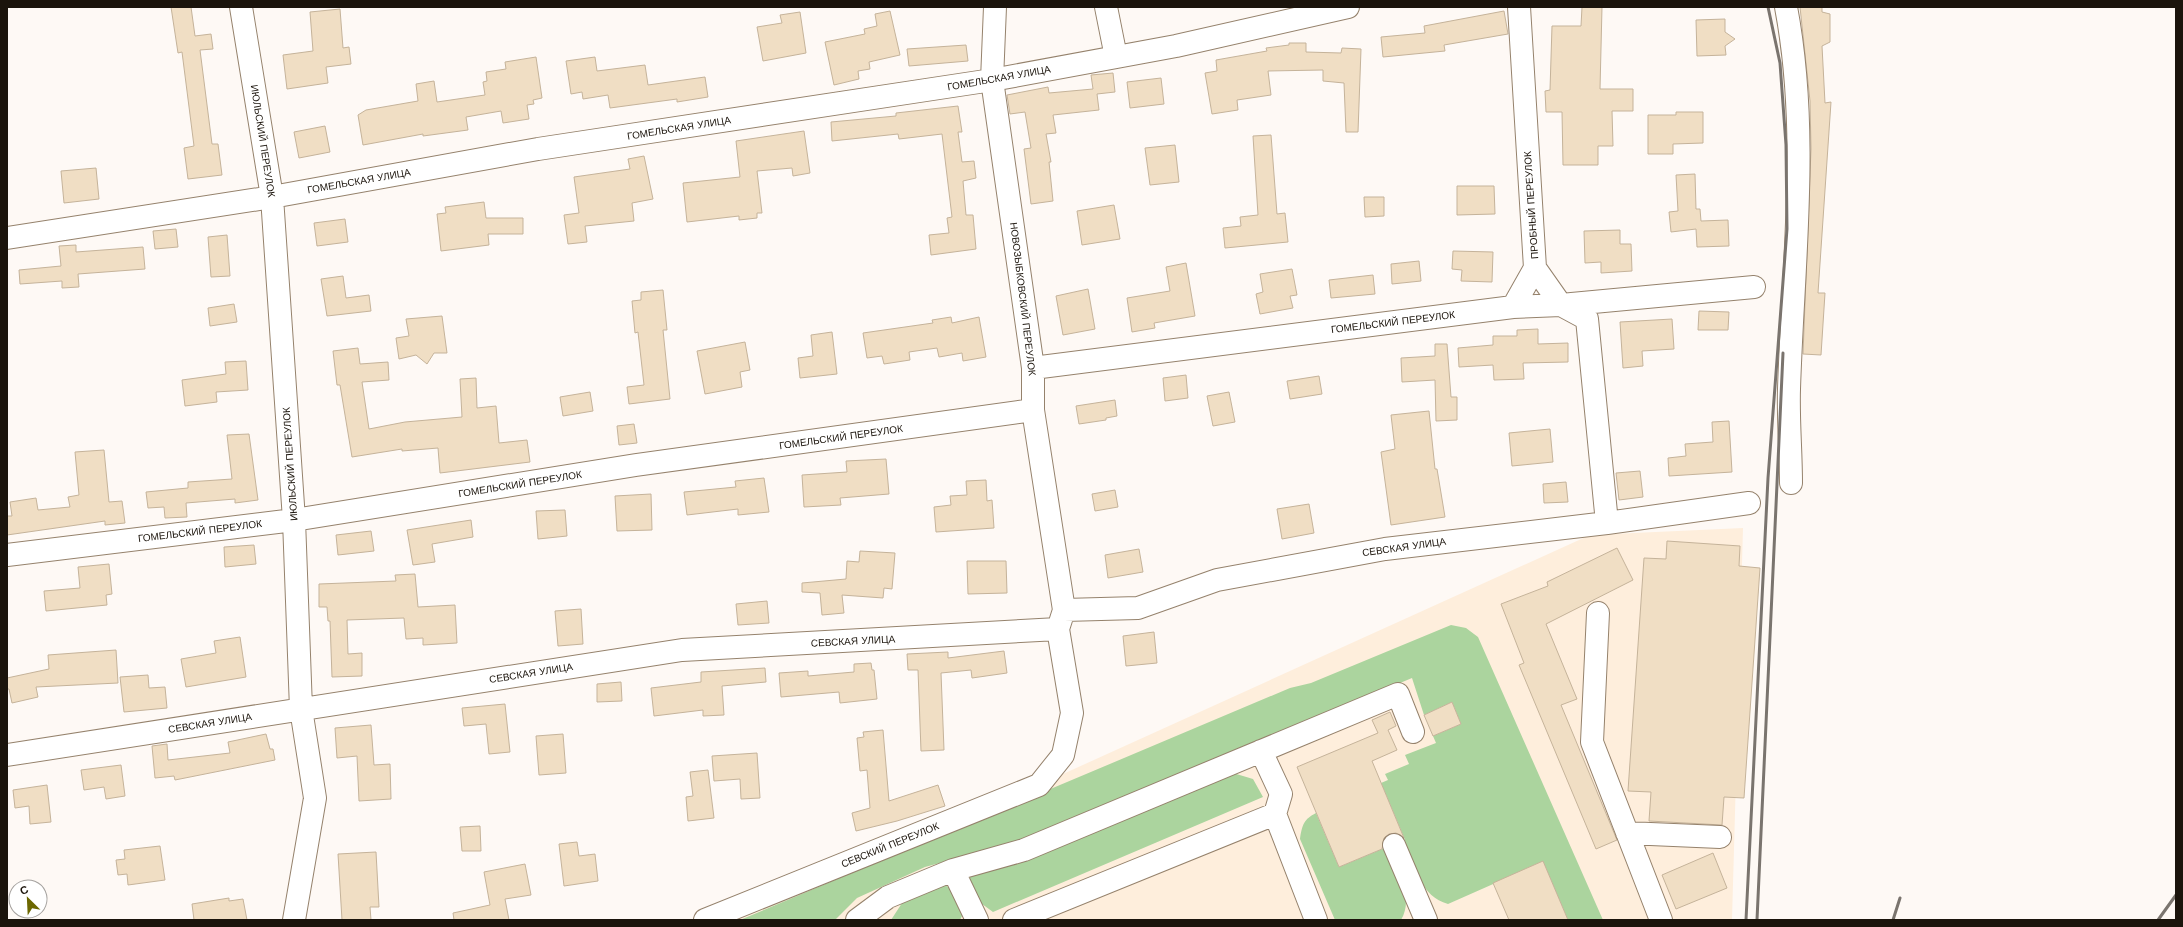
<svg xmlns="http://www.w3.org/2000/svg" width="2183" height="927" viewBox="0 0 2183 927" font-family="'Work Sans',sans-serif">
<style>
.built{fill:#feeedc}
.green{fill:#abd49e}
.building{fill:#f0dec4;stroke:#c5b39a}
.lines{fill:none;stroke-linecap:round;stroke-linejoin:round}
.minor-casing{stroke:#95826c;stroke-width:24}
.minor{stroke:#fff;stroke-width:22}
.rail{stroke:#7a746e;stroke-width:3}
.labels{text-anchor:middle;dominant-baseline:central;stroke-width:3;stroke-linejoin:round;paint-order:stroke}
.street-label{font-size:10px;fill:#1b140c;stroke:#fff}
</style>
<rect width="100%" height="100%" fill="#fef9f5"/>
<!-- built -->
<path class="built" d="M 1743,528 L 1732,920 L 729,920 L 1063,774 L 1590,535 Z"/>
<!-- green -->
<path class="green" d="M 1451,625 L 1466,628 L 1478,637 L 1603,920 L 1568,920 L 1543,862 L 1448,904 C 1421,896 1416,870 1405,846 L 1405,840 L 1381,783 L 1388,780 L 1385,774 L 1409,764 L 1405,755 L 1436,743 L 1433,736 L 1461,724 L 1452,702 L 1424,715 L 1412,678 L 1024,840 L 925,867 L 857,898 L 835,920 L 740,920 L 1290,688 L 1311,683 Z
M 1233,773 L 1253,779 L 1263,797 L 993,912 L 978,901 L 968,884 L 970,875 Z
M 1316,813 L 1339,867 L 1387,847 C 1396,870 1415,896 1401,920 L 1335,920 L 1300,839 C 1302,825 1304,819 1316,813 Z
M 939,882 L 952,889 L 963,914 L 960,920 L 891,920 L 904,900 Z"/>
<!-- building -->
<path class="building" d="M 171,7 L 191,7 L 195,36 L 211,34 L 213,49 L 200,50 L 212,144 L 218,144 L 222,175 L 188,179 L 184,148 L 194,146 L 182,52 L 178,53 Z
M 1582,7 L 1602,7 L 1600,89 L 1633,89 L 1633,111 L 1612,111 L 1613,146 L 1598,146 L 1598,165 L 1563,165 L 1562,112 L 1546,112 L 1545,91 L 1550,90 L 1552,26 L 1581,26 Z
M 1800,7 L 1822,7 L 1822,12 L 1830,14 L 1830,42 L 1822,46 L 1825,103 L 1831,102 L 1818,293 L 1825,293 L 1821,355 L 1803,354 L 1811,149 L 1810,101 Z
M 340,9 L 343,48 L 349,47 L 351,64 L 326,67 L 328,83 L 287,89 L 283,55 L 313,51 L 310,12 Z
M 890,11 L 900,55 L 869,62 L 870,69 L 858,71 L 859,79 L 834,85 L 825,42 L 865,34 L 864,29 L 877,26 L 875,14 Z
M 1504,11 L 1508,34 L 1444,45 L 1445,51 L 1383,57 L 1381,37 L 1425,33 L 1424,26 Z
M 800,12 L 806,53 L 763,61 L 757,27 L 782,23 L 780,15 Z
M 1725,19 L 1725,32 L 1735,39 L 1725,46 L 1726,55 L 1697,56 L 1696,20 Z
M 1289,43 L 1306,43 L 1306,52 L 1341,53 L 1342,48 L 1361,49 L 1358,132 L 1346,132 L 1344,83 L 1323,81 L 1323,70 L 1268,71 L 1271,95 L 1237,100 L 1238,110 L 1212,114 L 1205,73 L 1217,71 L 1216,60 L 1267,51 L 1266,48 L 1289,45 Z
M 966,45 L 968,61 L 909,66 L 907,49 Z
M 536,57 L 542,98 L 533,100 L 534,104 L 527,105 L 529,119 L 503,123 L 501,111 L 466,117 L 468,130 L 423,136 L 423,134 L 363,145 L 358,115 L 366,110 L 418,101 L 416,84 L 434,81 L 437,102 L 485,95 L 483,82 L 487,81 L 486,72 L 506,69 L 505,62 Z
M 595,57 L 597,71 L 645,65 L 648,85 L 705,77 L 708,97 L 677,102 L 677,99 L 610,108 L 608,95 L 583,99 L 582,92 L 571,94 L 566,61 Z
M 1113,73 L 1115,92 L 1097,94 L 1099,110 L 1053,115 L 1056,133 L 1046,134 L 1051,162 L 1049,162 L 1053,201 L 1031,204 L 1024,149 L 1031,148 L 1025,112 L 1010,114 L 1007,95 L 1048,87 L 1049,93 L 1093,89 L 1091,75 Z
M 1161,78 L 1164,104 L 1130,108 L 1127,82 Z
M 958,106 L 962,132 L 958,132 L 962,162 L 974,161 L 976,178 L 963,181 L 966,215 L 973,215 L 976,249 L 931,255 L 929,235 L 949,233 L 947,218 L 952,217 L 942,134 L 899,139 L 898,134 L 832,141 L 831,122 L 896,116 L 896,113 Z
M 1676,112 L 1703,112 L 1703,143 L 1673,144 L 1673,154 L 1648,154 L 1648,115 L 1676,115 Z
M 325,126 L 330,152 L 299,158 L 294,132 Z
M 804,131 L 810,173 L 793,176 L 792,168 L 757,171 L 762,213 L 757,213 L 757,218 L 739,220 L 739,216 L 687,222 L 683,183 L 740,177 L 736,141 Z
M 1271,135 L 1277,214 L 1285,213 L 1288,242 L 1225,248 L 1223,228 L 1241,226 L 1240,217 L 1258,215 L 1253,136 Z
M 1175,145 L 1179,182 L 1150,185 L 1145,148 Z
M 644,156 L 653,199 L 632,203 L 634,221 L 585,226 L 587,242 L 568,244 L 564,215 L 579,213 L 574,177 L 630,169 L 628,159 Z
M 96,168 L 99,199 L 64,203 L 61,171 Z
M 1695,174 L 1696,209 L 1700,209 L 1701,221 L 1728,220 L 1729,246 L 1697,247 L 1696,229 L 1671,232 L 1669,212 L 1678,211 L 1676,175 Z
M 1457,186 L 1494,186 L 1495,214 L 1457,215 Z
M 1364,197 L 1384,197 L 1384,216 L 1365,217 Z
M 484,202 L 486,218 L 523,218 L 523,234 L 488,234 L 489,245 L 441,251 L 437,214 L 446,213 L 445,207 Z
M 1114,205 L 1120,239 L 1082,245 L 1077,211 Z
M 345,219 L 348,242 L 317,246 L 314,223 Z
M 176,229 L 178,247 L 155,249 L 153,231 Z
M 1620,230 L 1620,244 L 1631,244 L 1632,271 L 1601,273 L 1601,262 L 1585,263 L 1584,231 Z
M 227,235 L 230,276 L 211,277 L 208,237 Z
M 76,245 L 76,252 L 143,247 L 145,269 L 78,274 L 79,287 L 62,288 L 62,281 L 20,284 L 19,270 L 61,266 L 59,246 Z
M 1453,251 L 1493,252 L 1492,282 L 1461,281 L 1462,270 L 1452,269 Z
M 1419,261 L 1421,281 L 1392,284 L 1391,264 Z
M 1186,263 L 1195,316 L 1154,323 L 1155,328 L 1132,332 L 1127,298 L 1170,291 L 1166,267 Z
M 1292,269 L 1297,295 L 1290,296 L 1293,308 L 1260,314 L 1256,294 L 1263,292 L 1260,274 Z
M 1373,275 L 1375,294 L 1331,298 L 1329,280 Z
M 343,276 L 346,298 L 369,295 L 371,311 L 327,316 L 321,279 Z
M 1088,289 L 1095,329 L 1063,335 L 1056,296 Z
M 663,290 L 667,330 L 663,330 L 670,399 L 629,404 L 627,387 L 644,385 L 638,332 L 635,333 L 632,301 L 641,300 L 641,292 Z
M 234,304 L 237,322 L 210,326 L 208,308 Z
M 1699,311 L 1729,312 L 1728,330 L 1698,330 Z
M 442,316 L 447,353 L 434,353 L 427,364 L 416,355 L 399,359 L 396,338 L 409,336 L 406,319 Z
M 951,317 L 952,323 L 979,317 L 986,357 L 963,361 L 962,353 L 939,357 L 937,348 L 909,352 L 910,360 L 884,364 L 882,356 L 867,358 L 863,333 L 933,323 L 932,320 Z
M 1672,319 L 1674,349 L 1642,351 L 1643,366 L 1623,368 L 1620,322 Z
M 1538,329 L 1538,344 L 1568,343 L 1568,362 L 1523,363 L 1524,379 L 1494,380 L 1493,365 L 1459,367 L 1458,348 L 1493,345 L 1493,336 L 1517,336 L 1517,330 Z
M 832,332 L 837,374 L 800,378 L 798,358 L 813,356 L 811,335 Z
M 745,342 L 750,370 L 740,372 L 742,387 L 705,394 L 697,351 Z
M 1435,344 L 1447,344 L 1451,397 L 1457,397 L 1457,420 L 1436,421 L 1435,380 L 1402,382 L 1401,358 L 1435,356 Z
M 358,348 L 360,364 L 388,362 L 389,380 L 362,382 L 369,429 L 405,422 L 462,417 L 460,379 L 476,378 L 477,408 L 496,406 L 499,443 L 527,440 L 530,462 L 440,473 L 438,448 L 402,451 L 402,449 L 352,457 L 340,385 L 337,385 L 333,351 Z
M 246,361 L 248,390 L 216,392 L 217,402 L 185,406 L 182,380 L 226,374 L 225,362 Z
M 1186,375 L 1188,398 L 1165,401 L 1163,378 Z
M 1319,376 L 1322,394 L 1290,399 L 1287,381 Z
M 590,392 L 593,411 L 563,416 L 560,397 Z
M 1229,392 L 1235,422 L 1213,426 L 1207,396 Z
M 1115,400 L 1117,416 L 1106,418 L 1106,420 L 1079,424 L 1076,406 Z
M 1429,411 L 1435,469 L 1437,469 L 1445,517 L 1391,525 L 1381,452 L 1395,449 L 1391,415 Z
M 1729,421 L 1732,472 L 1669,476 L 1668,458 L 1686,456 L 1685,444 L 1713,442 L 1712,422 Z
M 634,424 L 637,443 L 619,445 L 617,426 Z
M 1550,429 L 1553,462 L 1512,466 L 1509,433 Z
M 249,434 L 258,500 L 235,503 L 235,499 L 186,503 L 187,517 L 165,518 L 164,507 L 148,508 L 146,492 L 188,488 L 188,482 L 232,479 L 227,435 Z
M 104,450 L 109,502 L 122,501 L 125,523 L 105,525 L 105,521 L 7,535 L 7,516 L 12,516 L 10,502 L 36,498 L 38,510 L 70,507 L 68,497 L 79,495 L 75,452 Z
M 886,459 L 889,494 L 840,498 L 841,505 L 804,507 L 802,475 L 847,472 L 846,461 Z
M 1640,471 L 1643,497 L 1619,500 L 1616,473 Z
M 764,478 L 769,512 L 738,515 L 738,509 L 687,515 L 684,492 L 736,487 L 735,481 Z
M 986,480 L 987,501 L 992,500 L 994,528 L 936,532 L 934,507 L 951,505 L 950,496 L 967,495 L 966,481 Z
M 1566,482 L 1568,502 L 1544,503 L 1543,484 Z
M 1115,490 L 1118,507 L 1095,511 L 1092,494 Z
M 651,494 L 652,530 L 617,531 L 615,496 Z
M 1309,504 L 1314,533 L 1282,539 L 1277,509 Z
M 565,510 L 567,536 L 538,539 L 536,511 Z
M 471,520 L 473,537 L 432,544 L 435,562 L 413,565 L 407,530 Z
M 371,531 L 374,551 L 338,555 L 336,535 Z
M 1667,541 L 1740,546 L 1739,566 L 1760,568 L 1744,798 L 1724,797 L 1722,825 L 1649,821 L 1651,792 L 1628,791 L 1644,558 L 1666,559 Z
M 254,545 L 256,564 L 225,567 L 224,547 Z
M 1617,548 L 1633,580 L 1546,624 L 1577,699 L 1561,705 L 1617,840 L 1596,849 L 1519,665 L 1524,663 L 1501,604 L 1548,586 L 1547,582 Z
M 1139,549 L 1143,572 L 1108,578 L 1105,555 Z
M 860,551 L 895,553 L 892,589 L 884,588 L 883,598 L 842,595 L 844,613 L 822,615 L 820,593 L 802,592 L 802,583 L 846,579 L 847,561 L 859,562 Z
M 967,561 L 1006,561 L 1007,593 L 968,594 Z
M 109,564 L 112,594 L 106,595 L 107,605 L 46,611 L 44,591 L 80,588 L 78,567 Z
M 415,574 L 418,607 L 455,605 L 457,643 L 423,645 L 423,638 L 406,639 L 404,618 L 347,620 L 348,654 L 362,653 L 362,676 L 332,677 L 330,621 L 328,621 L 327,607 L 319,607 L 319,584 L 396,581 L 395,575 Z
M 767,601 L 769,623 L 738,625 L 736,604 Z
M 581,609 L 583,644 L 558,646 L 555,611 Z
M 1154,632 L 1157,663 L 1126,666 L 1123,636 Z
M 240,637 L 246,677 L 186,687 L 181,659 L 216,653 L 214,641 Z
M 116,650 L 118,683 L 36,687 L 38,697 L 12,703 L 9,689 L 7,689 L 7,678 L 49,669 L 48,655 Z
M 1004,651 L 1007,673 L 972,678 L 971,670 L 941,673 L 944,750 L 921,751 L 918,670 L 908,670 L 907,654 L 948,652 L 948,658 Z
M 871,663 L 872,670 L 874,670 L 877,699 L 840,703 L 839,692 L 781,697 L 779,673 L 808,671 L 808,676 L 854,672 L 854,664 Z
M 765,668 L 766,682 L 722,686 L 724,715 L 703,716 L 703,710 L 654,716 L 651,688 L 701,682 L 701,672 Z
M 148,675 L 149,688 L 165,687 L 167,708 L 124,712 L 120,677 Z
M 621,682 L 622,701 L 597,702 L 597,684 Z
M 1452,702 L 1461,724 L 1433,736 L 1424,715 Z
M 505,704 L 510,752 L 489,754 L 486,724 L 464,726 L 462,708 Z
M 1390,712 L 1396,726 L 1388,730 L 1397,750 L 1372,761 L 1404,838 L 1396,833 L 1389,834 L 1384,838 L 1382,849 L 1339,867 L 1297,767 L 1378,733 L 1372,720 Z
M 371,725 L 374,765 L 390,764 L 391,799 L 359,801 L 357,756 L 337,758 L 335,728 Z
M 883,730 L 889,801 L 938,785 L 945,806 L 897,821 L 856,831 L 852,813 L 870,808 L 867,770 L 860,771 L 857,738 L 864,737 L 863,732 Z
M 266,734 L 270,749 L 273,749 L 275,760 L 175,780 L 174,776 L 155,778 L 152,746 L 167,744 L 168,760 L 230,753 L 228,742 Z
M 563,734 L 566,773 L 539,775 L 536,736 Z
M 757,753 L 760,798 L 741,799 L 740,779 L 714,781 L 712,756 Z
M 121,765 L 125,796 L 106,799 L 104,787 L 84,790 L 81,770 Z
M 708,770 L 714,818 L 688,821 L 686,797 L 693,796 L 690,772 Z
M 47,785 L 51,822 L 30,824 L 29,806 L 15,808 L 13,790 Z
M 480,826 L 481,851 L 462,851 L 460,827 Z
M 577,842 L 579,856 L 595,854 L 598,881 L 564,886 L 559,844 Z
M 160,846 L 165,880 L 128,885 L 127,874 L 118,875 L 116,860 L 125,859 L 124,850 Z
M 376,852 L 379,907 L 370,907 L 371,920 L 342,920 L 338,854 Z
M 1713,853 L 1727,888 L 1676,909 L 1662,875 Z
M 1543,861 L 1568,920 L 1509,920 L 1493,883 Z
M 525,864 L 531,895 L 505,899 L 509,920 L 454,920 L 453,913 L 490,905 L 484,872 Z
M 229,898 L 229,901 L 243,899 L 247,920 L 194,920 L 192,904 Z"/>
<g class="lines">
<defs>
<path id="minor" d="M 241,7 L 272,197 L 294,520 L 301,709 L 315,798 L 294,920
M 1106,7 L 1116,57
M 1519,7 L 1535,268 L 1561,305 L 1587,319 L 1607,523
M 1786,7 C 1810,133 1793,262 1789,389 C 1788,420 1791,452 1791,483
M 7,238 L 272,197 L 538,149 L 992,80 L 1176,46 L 1348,7
M 1513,307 L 1535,268
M 1033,368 L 1513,307 L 1561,305 L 1754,287
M 7,555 L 294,520 L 636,465 L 1033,410
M 1064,610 L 1138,608 L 1217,580 L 1385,549 L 1607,523 L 1749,503
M 1598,613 L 1592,742 L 1661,920
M 1261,751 L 1281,794 L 1275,814 L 1316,920
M 7,755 L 682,650 L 1058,629
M 1627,833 L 1720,837
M 1394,845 L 1426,920
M 953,870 L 977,920
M 705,920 L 1039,785 L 1063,755 L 1072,713 L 1058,629 L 1064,610 L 1033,410 L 1033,368 L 992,80 L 995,7
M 857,920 L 888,897 L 953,870 L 1024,850 L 1398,694 L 1413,732
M 1014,920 L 1275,814"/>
</defs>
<!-- minor casing -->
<use href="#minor" class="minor-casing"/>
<!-- minor -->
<use href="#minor" class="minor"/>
<!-- rail -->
<path class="rail" d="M 1746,920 L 1768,478 L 1787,229 L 1786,145 L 1780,63 L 1768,7
M 1757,920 L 1783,353
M 1893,920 L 1900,898
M 2158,920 L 2176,895"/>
</g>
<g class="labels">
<!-- street labels -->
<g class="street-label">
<text transform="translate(999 78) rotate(-10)">ГОМЕЛЬСКАЯ УЛИЦА</text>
<text transform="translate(679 128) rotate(-9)">ГОМЕЛЬСКАЯ УЛИЦА</text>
<text transform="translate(263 141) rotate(81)">ИЮЛЬСКИЙ ПЕРЕУЛОК</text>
<text transform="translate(359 181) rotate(-10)">ГОМЕЛЬСКАЯ УЛИЦА</text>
<text transform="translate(1531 205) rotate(-94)">ПРОБНЫЙ ПЕРЕУЛОК</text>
<text transform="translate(1023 299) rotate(83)">НОВОЗЫБКОВСКИЙ ПЕРЕУЛОК</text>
<text transform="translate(1393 322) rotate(-7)">ГОМЕЛЬСКИЙ ПЕРЕУЛОК</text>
<text transform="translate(841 437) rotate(-8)">ГОМЕЛЬСКИЙ ПЕРЕУЛОК</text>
<text transform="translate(290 464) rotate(-94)">ИЮЛЬСКИЙ ПЕРЕУЛОК</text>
<text transform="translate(520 484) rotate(-9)">ГОМЕЛЬСКИЙ ПЕРЕУЛОК</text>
<text transform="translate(200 531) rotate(-7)">ГОМЕЛЬСКИЙ ПЕРЕУЛОК</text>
<text transform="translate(1404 547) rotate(-8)">СЕВСКАЯ УЛИЦА</text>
<text transform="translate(853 641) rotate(-3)">СЕВСКАЯ УЛИЦА</text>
<text transform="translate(531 673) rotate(-9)">СЕВСКАЯ УЛИЦА</text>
<text transform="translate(210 723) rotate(-9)">СЕВСКАЯ УЛИЦА</text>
<text transform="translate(890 845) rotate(-22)">СЕВСКИЙ ПЕРЕУЛОК</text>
</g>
</g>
<!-- border -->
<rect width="2183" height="927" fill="none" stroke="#1b140c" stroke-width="16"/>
<!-- north arrow -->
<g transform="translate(28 899) rotate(336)"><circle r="19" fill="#ffffff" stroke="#a4a19e"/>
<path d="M0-3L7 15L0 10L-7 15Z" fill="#6c6700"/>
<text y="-6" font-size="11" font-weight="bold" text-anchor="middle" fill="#1b140c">С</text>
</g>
</svg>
